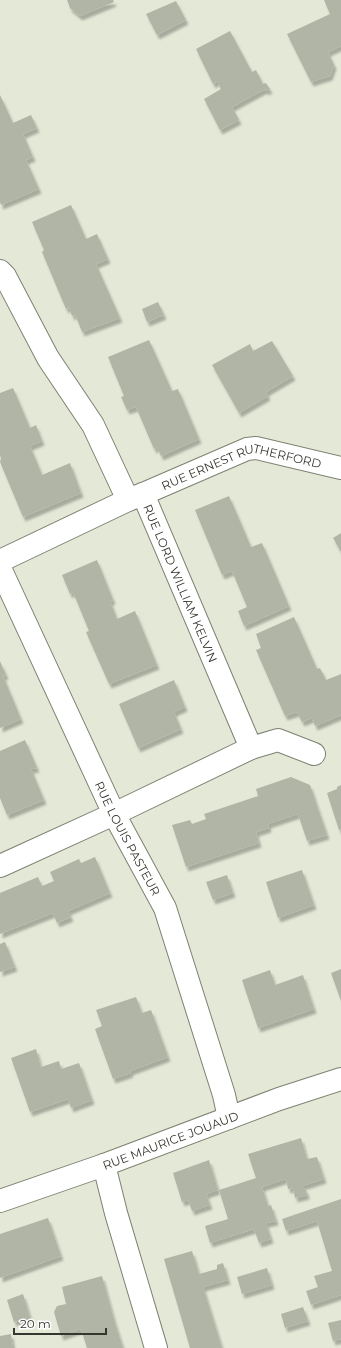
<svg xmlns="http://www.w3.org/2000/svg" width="341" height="1348" viewBox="0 0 341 1348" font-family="Montserrat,sans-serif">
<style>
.building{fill:#b1b5a5;filter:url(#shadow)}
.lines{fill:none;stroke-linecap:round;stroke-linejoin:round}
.minor-casing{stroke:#7d8171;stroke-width:24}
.minor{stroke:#fff;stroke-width:22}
.labels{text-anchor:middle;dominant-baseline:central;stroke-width:3.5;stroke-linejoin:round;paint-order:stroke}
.street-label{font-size:12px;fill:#35362f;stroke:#fff}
</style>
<defs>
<filter id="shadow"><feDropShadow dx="2.5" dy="4.5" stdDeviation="1" flood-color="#0004"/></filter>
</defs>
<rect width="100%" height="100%" fill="#e4e9d7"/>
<!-- building -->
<path class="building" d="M 67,0 L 113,0 L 114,2 L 80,16 L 70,8 Z
M 324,0 L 341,0 L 341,46 L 328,52 L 334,65 L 330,76 L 311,82 L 287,34 L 330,14 Z
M 176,1 L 186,20 L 157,35 L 146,14 Z
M 230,31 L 252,72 L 256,70 L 263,84 L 266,83 L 270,89 L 266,91 L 265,89 L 232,107 L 239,120 L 220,130 L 204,99 L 221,89 L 217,81 L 213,84 L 196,49 Z
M 0,95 L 13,123 L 31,115 L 37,128 L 23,134 L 33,157 L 26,160 L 39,189 L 1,205 L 0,202 Z
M 71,205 L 86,239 L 97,234 L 108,259 L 96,264 L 120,318 L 82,332 L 75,314 L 72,316 L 69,307 L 66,309 L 42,252 L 44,250 L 32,222 Z
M 158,302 L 164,315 L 147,322 L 142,309 Z
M 149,340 L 172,391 L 178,389 L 199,439 L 161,456 L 157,447 L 154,449 L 136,407 L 127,410 L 121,397 L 124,396 L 108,357 Z
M 272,341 L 293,376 L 266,392 L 268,396 L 239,413 L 212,365 L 250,344 L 253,351 Z
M 13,388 L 30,428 L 36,425 L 42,441 L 30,446 L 42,475 L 70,463 L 81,493 L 23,517 L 0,462 L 1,458 L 0,456 L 0,393 Z
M 229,496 L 251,547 L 262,543 L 289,606 L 244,626 L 238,611 L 247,607 L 232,571 L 222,575 L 195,510 Z
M 341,533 L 341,552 L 333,538 Z
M 97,560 L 113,600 L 110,601 L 117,619 L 135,611 L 157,665 L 109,684 L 86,632 L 89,631 L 73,592 L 70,594 L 62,575 Z
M 294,617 L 317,669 L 320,668 L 326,680 L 341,674 L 341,715 L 315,726 L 312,718 L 302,722 L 297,712 L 285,716 L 256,650 L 261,648 L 256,634 Z
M 0,661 L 6,675 L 3,676 L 21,719 L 0,728 Z
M 174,680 L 185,707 L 174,712 L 181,729 L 138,748 L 119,704 Z
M 25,740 L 37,768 L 31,769 L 44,800 L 7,815 L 0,798 L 0,751 Z
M 291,777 L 310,785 L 327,835 L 307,841 L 298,814 L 268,824 L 269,828 L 256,832 L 259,843 L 186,867 L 172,825 L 190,820 L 192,824 L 206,819 L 204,814 L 258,796 L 256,789 Z
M 341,785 L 341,829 L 339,830 L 327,793 L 337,789 L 337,787 Z
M 95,857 L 110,893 L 68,911 L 71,917 L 57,923 L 53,913 L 0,934 L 0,893 L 38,877 L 42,886 L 54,881 L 50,872 L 79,859 L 81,863 Z
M 302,870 L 314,905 L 278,918 L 266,882 Z
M 227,875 L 233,893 L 213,900 L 206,882 Z
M 5,942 L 15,967 L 0,972 L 0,944 Z
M 341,969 L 341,1001 L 331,973 Z
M 270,970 L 275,985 L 303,975 L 314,1009 L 258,1028 L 242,980 Z
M 136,997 L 142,1013 L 151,1010 L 168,1057 L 130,1071 L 131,1073 L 113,1079 L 95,1029 L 102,1026 L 96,1010 Z
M 36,1049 L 41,1067 L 59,1061 L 61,1069 L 79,1063 L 92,1100 L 71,1108 L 68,1099 L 30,1112 L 11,1058 Z
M 301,1138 L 307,1159 L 317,1157 L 324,1179 L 302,1186 L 306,1190 L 307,1195 L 295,1198 L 293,1188 L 288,1189 L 286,1179 L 262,1187 L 268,1206 L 271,1205 L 276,1221 L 266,1223 L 271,1239 L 259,1243 L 254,1229 L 210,1243 L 205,1226 L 228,1219 L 219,1190 L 256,1178 L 248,1154 Z
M 209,1160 L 218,1190 L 206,1194 L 210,1205 L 192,1211 L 188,1200 L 182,1202 L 173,1173 Z
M 341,1199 L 341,1295 L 311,1305 L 306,1291 L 318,1287 L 314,1276 L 332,1271 L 317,1221 L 286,1231 L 282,1219 Z
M 48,1218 L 61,1256 L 0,1278 L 0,1234 Z
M 192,1251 L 199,1274 L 217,1269 L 217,1265 L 223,1263 L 228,1280 L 203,1287 L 222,1348 L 190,1348 L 164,1259 Z
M 267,1268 L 272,1285 L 242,1294 L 237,1277 Z
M 102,1276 L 114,1320 L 123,1348 L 87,1348 L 81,1329 L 61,1336 L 54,1312 L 57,1306 L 66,1304 L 62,1287 Z
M 23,1294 L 30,1317 L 14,1322 L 7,1300 Z
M 303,1307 L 308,1321 L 285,1328 L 281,1314 Z
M 341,1320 L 341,1339 L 333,1341 L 328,1323 Z
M 11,1334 L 13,1348 L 0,1348 L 0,1336 Z"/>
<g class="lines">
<defs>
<g id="minor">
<path id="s1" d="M 0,271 L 5,276 L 48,358 L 93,425 L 128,500 L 143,494 L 251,748 L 114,814 L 0,866"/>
<path id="s2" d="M 143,494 L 247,449 L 256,448 L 341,468"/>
<path d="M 0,561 L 128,500"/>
<path id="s3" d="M 0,568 L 114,814 L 165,908 L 224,1095 L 229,1118"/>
<path d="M 251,748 L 278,740 L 314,754"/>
<path d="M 104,1165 L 116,1213 L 156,1348"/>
<path id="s4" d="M 0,1201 L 104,1165 L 279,1099 L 341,1079"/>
</g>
</defs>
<!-- minor casing -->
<use href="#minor" class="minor-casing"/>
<!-- minor -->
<use href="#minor" class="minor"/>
</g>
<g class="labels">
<!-- street labels -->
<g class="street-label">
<text stroke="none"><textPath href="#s2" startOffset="105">RUE ERNEST RUTHERFORD</textPath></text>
<text stroke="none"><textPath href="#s1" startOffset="376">RUE LORD WILLIAM KELVIN</textPath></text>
<text stroke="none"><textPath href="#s3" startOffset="299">RUE LOUIS PASTEUR</textPath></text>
<text stroke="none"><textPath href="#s4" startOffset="181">RUE MAURICE JOUAUD</textPath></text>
</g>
</g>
<!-- scale -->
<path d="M14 1328v6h92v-6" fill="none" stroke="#35362f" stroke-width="2"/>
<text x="20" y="1328" font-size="12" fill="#35362f" stroke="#ffffff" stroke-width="3" paint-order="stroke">20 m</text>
</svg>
